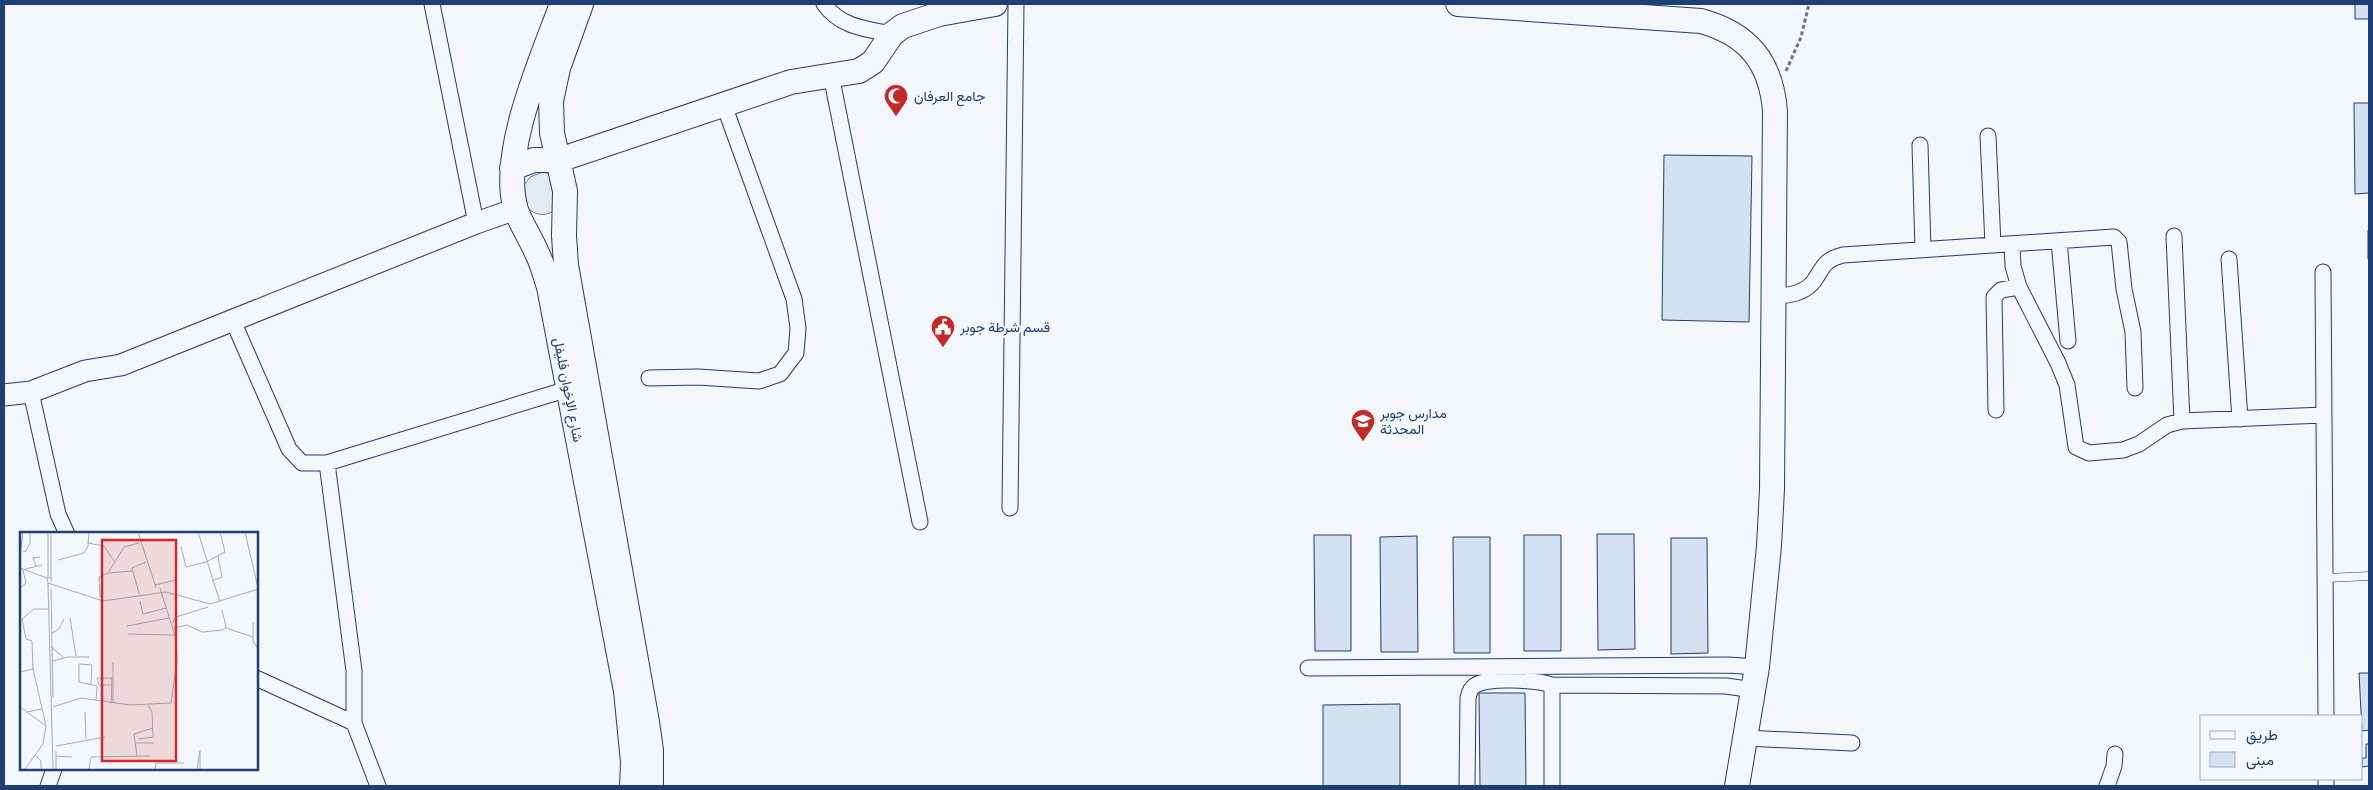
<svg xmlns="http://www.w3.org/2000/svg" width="2373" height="790" viewBox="0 0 2373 790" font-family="Signika,Vazirmatn,sans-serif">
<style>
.green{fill:#e3e9f0;stroke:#687fa3}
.building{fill:#d5e0f0;stroke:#1d3f73}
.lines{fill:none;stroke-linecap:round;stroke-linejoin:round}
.lane-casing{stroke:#1d3f73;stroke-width:9}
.street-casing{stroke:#1d3f73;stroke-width:17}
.secondary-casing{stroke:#1d3f73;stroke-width:23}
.primary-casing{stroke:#1d3f73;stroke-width:26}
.path{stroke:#5e769c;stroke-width:3;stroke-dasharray:4 2.5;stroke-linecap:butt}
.lane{stroke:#f4f7fb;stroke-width:8}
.street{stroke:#f4f7fb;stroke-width:15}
.secondary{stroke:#f4f7fb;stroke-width:21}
.primary{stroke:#f4f7fb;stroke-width:24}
.labels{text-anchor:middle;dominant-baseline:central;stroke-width:4;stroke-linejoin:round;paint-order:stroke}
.poi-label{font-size:14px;fill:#1d3f73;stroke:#f4f7fb;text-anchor:start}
.street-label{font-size:14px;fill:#1d3f73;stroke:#f4f7fb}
.inset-road{fill:none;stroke:#9eadc5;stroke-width:1}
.view{fill:#d62828;fill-opacity:0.15;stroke:#d62828;stroke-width:2.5}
.inset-edge{fill:none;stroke:#1d3f73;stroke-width:2.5}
</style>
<rect width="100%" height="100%" fill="#f4f7fb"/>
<!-- green -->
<path class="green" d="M 543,172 L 550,174 L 557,209 C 546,217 536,216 526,207 L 522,188 L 530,177 Z"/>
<!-- building -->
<path class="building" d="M 2355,4 L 2369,4 L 2369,19 L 2355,19 Z
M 2354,103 L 2369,103 L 2369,193 L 2355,194 Z
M 1664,155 L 1752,156 L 1749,322 L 1662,320 Z
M 2368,230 L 2369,230 L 2369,259 L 2368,259 Z
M 1597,534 L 1634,534 L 1635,649 L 1598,650 Z
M 1314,535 L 1351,535 L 1351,651 L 1315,651 Z
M 1524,535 L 1561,535 L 1561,651 L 1524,651 Z
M 1417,536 L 1418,652 L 1381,652 L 1380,537 Z
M 1453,537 L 1490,537 L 1490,653 L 1454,653 Z
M 1671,538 L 1707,538 L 1708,653 L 1671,654 Z
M 2359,673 L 2369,673 L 2369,730 L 2362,731 Z
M 1479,693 L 1525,693 L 1526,786 L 1480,786 Z
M 1400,704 L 1400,786 L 1323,786 L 1323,705 Z
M 2366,744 L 2369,744 L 2369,766 L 2362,767 L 2362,758 L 2366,758 Z"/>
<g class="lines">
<defs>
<path id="lane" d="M 2327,578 L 2369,576"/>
<path id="street" d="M 432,4 L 476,223
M 824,4 C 840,27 866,29 892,34
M 831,75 L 920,522
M 1988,136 L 1993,245
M 1920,145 L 1923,250
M 2174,236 L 2182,421
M 2059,241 L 2068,341
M 2012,244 L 2013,266 L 2019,287 L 2058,363 L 2067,385 L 2076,447 L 2089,453 L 2123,450 L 2139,444 L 2167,425 L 2182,421 L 2324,415
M 2229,259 L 2240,419
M 2323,272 L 2326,716
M 1774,296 C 1788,296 1805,293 1814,281 C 1824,266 1824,260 1843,255 L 2114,237 L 2119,242 L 2124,289 L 2133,332 L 2135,388
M 233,321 L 289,449 L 302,463 L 327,463 L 568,389
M 649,378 L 698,377 L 759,381 L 780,374 L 796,353 L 798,328 L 794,299 L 724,105
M 31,392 L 58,514 L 67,534
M 1996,410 L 1994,297 L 2001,290 L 2019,287
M 327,463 L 354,671 L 354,723
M 1010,508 L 1016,4
M 1308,668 L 1728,665 L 1757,667
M 256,678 L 354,723 L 378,786
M 1552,685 L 1552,786
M 1745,738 L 1852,743
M 48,786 L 54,769
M 1467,786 L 1468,698 C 1469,694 1470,689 1473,687 C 1484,676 1537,680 1552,685 L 1726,686 L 1754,690
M 2107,786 L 2114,766 L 2115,754
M 2326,786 L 2326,779"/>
<path id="secondary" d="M 4,395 L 31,392 L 85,371 L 121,365 L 476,223 L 516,209"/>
<path id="primary" d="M 562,4 C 542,59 499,153 516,210 C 521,224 530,237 536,251 C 542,262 545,275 549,287 L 626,691 L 633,762 L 632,786
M 581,4 L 558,68 L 551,101 L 552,133 L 565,191 L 564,236 L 566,265 L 647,722 L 651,750 L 651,786
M 1458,4 L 1701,21 C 1748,34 1771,62 1775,111 L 1772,489 L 1769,546 L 1757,667 L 1737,786
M 512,168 L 534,160 L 559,160 L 791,82 L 859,71 L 873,62 L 892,34 L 903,26 L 939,14 L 995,4"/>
</defs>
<!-- lane casing -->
<use href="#lane" class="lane-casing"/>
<!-- street casing -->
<use href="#street" class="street-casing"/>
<!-- secondary casing -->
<use href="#secondary" class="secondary-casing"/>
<!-- primary casing -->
<use href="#primary" class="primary-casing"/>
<!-- path -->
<path class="path" d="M 1786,71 L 1801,37 L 1809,4"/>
<!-- lane -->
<use href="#lane" class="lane"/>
<!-- street -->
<use href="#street" class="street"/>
<!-- secondary -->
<use href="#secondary" class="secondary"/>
<!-- primary -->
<use href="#primary" class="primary"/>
</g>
<!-- icons -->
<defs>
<symbol id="mosque-pin" viewBox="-11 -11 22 30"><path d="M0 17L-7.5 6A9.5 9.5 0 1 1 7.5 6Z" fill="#c62828" stroke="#f4f7fb"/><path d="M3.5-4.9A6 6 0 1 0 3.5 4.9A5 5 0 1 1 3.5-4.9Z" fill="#fff"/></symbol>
<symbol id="civic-pin" viewBox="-11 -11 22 30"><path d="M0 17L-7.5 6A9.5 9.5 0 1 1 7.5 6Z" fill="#c62828" stroke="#f4f7fb"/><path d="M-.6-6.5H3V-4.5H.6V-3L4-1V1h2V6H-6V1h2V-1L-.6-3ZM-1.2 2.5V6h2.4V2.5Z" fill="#fff"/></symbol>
<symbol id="school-pin" viewBox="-11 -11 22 30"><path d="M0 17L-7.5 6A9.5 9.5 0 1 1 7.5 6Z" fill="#c62828" stroke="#f4f7fb"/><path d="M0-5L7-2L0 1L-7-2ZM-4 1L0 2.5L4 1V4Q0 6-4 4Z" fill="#fff"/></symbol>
</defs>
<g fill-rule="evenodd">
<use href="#mosque-pin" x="882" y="82" width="28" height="38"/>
<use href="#civic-pin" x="929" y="313" width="28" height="38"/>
<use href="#school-pin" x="1349" y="407" width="28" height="38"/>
</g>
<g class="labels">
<!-- poi labels -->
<g class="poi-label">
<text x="914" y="96">جامع العرفان</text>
<text x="960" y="327">قسم شرطة جوبر</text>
<text x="1380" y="413">مدارس جوبر<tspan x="1380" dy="16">المحدثة</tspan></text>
</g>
<!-- street labels -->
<g class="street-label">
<text transform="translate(568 390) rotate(79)">شارع الإخوان فليفل</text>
</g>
</g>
<!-- overview -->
<g transform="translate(20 532)">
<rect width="238" height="238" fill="#f4f7fb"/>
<path class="inset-road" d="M 118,0 L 136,56M 178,0 L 200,70M 225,0 L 237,52M 68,11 L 84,14 L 94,29M 161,15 L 166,35 L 186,30 L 205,20 L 200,0M 3,20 L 6,19 L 10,11 L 10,0M 0,24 L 3,0M 38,28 L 64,21 L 68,14 L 69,0M 16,34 L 13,26 L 20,25M 0,36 L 27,46M 5,37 L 22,33M 89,41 L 112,39M 28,46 L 28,0M 31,46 L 31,0M 192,49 L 202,45 L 198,24M 31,50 L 32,46 L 27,46 L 28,51 L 83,69 L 146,60 L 190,72 L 238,57M 28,51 L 33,237M 135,53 L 156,48M 0,56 L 6,51 L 3,38M 31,57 L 33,165M 119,61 L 112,36 L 126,30M 80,65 L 79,45 L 88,41 L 104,15 L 119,11M 120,69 L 123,82 L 146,76M 50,86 L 56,124M 233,90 L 233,110 L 238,116M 152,91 L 156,85 L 188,75M 107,94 L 149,86M 154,96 L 167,93 L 182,100 L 203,98 L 206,95 L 202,78M 206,96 L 233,105M 32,101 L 39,97 L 44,87M 108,102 L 154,103M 31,115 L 43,125M 33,129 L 47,125 L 69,125M 93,130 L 93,171M 13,137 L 12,109 L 6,107 L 2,87 L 14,77 L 28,77M 0,140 L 13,137 L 26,194 L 23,212 L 5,237M 71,152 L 72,133 L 59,132 L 59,150 L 77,154 L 76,169M 91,172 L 92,146 L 77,146 L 79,153 L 92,153M 0,175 L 26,194M 33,175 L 61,166 L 110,173 L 151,171 L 157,129 L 156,107 L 140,56M 7,180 L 22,177M 65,180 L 66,207M 119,207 L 133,205 L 132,180 L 128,173M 116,211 L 134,211M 36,214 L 85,205M 180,219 L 180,237M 16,224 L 21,229 L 21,237M 36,224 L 52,225M 117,224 L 114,202 L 133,196M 36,237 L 36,219M 69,237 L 71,225 L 130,224M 135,237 L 136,231 L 164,231M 177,237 L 180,219"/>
<path class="view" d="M 82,8 L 156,8 L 156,229 L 82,229 Z"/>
<rect width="238" height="238" class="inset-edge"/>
</g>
<!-- border -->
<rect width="2373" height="790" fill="none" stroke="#1d3f73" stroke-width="10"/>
<!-- legend -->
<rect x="2200" y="715" width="162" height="65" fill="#f4f7fb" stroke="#9eadc5"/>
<rect x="2210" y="731" width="25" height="8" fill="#f4f7fb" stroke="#9eadc5"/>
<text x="2246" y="740" font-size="15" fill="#1d3f73">طريق</text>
<rect x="2210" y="752" width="25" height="15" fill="#d5e0f0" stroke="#9eadc5"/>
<text x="2246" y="765" font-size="15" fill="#1d3f73">مبنى</text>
</svg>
